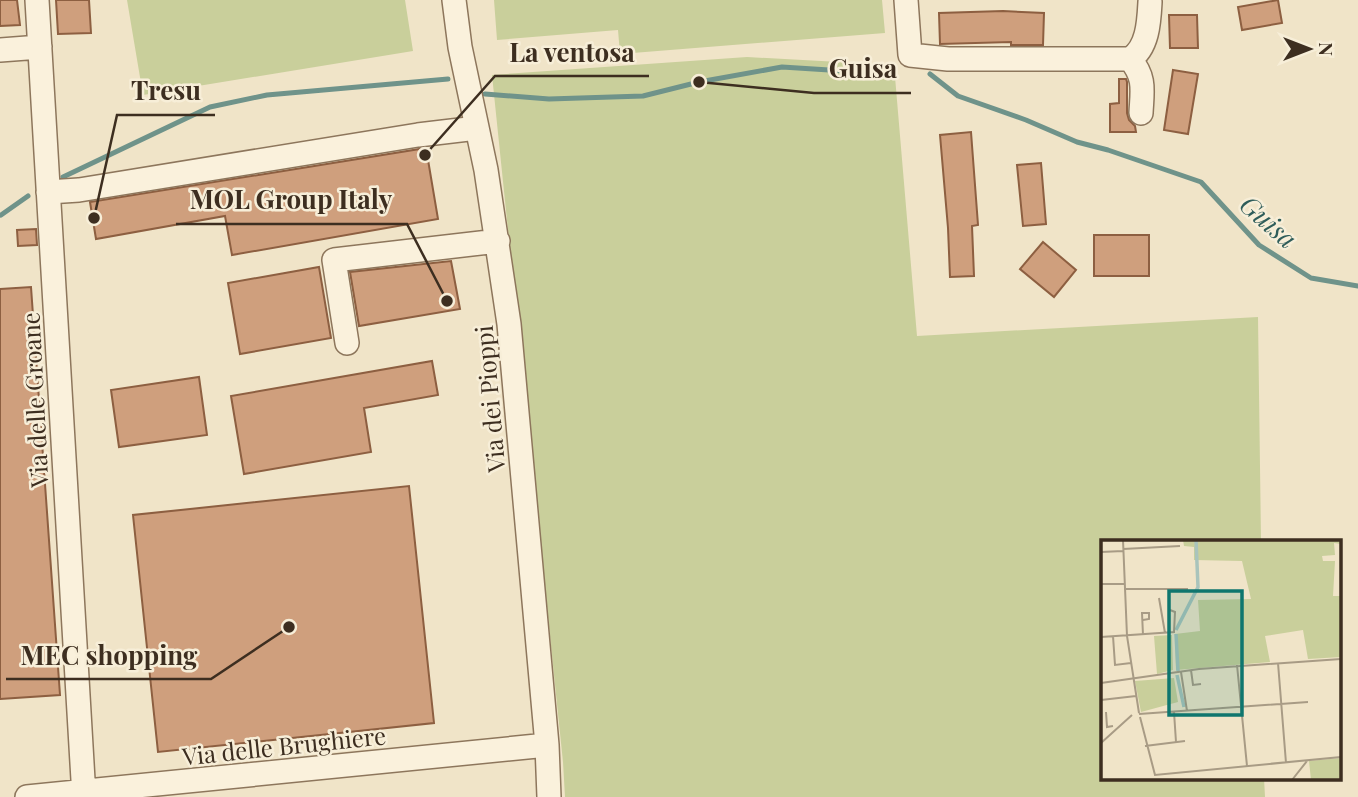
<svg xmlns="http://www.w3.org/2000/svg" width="1358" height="797" viewBox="0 0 1358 797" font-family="'Playfair Display',serif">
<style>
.green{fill:#c9cf9b}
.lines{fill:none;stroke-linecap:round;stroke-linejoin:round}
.stream{stroke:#6f938a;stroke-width:5}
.building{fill:#cf9f7d;stroke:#8d5f41;stroke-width:2}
.minor-casing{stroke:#8d765c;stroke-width:26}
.minor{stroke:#faf1dc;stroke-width:23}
.labels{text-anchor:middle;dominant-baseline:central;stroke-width:5;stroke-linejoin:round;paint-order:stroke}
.street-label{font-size:24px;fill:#3d2e20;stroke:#f7eed8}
.water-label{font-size:26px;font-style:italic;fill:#2f5d5a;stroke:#f7eed8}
.inset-river{fill:none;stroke:#a9c4bc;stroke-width:3.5}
.inset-road{fill:none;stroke:#a89b85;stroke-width:2}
.view{fill:#0f766e;fill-opacity:0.15;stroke:#0f766e;stroke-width:3.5}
.inset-edge{fill:none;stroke:#3d2e20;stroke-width:3.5}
.leader{fill:none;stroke:#3d2e20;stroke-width:2.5}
.callout-dot{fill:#3d2e20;stroke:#f7eed8;stroke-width:2.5}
.callout-label{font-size:26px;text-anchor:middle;font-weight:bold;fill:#3d2e20;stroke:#f7eed8;stroke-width:5;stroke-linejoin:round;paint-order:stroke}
</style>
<rect width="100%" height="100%" fill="#f0e4c8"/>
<!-- green -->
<path class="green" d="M 127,0 L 405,0 L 413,51 L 143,95 Z
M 494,0 L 882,0 L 885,33 L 620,54 L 618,30 L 497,40 Z
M 747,57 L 894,65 L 917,336 L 1258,317 L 1261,541 L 1102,542 L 1102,778 L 1264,778 L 1265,797 L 565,797 L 563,762 L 492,75 Z"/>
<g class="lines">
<!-- stream -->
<path class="stream" d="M 930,74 L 958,96 L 1026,120 L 1077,142 L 1108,150 L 1201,182 L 1259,245 L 1311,278 L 1358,286
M 485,94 L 549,99 L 643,96 L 699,82 L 782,67 L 892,74
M 63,177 L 210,107 L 267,95 L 448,79
M 1,215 L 28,196"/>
</g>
<!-- building -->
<path class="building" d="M 0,0 L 17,0 L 20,25 L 0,26 Z
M 56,0 L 89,0 L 91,33 L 58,34 Z
M 1278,0 L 1282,23 L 1242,30 L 1238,7 Z
M 1003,11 L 1044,13 L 1043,45 L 1011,45 L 1011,42 L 940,44 L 939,13 Z
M 1169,15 L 1197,15 L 1198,48 L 1170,48 Z
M 1173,70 L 1198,74 L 1188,134 L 1164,130 Z
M 1119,79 L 1126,79 L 1127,82 L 1127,113 L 1129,120 L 1135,126 L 1136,132 L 1110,132 L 1110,104 L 1119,103 Z
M 971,132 L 978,225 L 972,226 L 974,276 L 950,277 L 948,228 L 940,135 Z
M 426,148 L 438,219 L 232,255 L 225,216 L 96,239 L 90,202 Z
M 1041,163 L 1046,224 L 1023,226 L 1017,165 Z
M 36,229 L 37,245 L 18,246 L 17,230 Z
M 1094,235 L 1149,235 L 1149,276 L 1094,276 Z
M 1043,242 L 1076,270 L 1054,297 L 1020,269 Z
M 451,261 L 460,309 L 359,326 L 350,272 Z
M 319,267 L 331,338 L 240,354 L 228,283 Z
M 31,287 L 60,695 L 0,699 L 0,289 Z
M 432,361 L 438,395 L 364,408 L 371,452 L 244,474 L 231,396 Z
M 199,377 L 207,435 L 119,447 L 111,390 Z
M 409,486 L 434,723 L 158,752 L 133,515 Z"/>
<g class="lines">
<defs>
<path id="minor" d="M 37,0 L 84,797
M 454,0 L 460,47 L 486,170 L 509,324 L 547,745 L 549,797
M 906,0 L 910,55 L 948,59 L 1130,59 C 1148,48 1149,21 1150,2
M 0,50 L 40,47
M 1130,59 C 1146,78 1142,91 1141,113
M 48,192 L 79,190 L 418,135 L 477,128
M 347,343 L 334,260 L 498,241
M 27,797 L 547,745"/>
</defs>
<!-- minor casing -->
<use href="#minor" class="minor-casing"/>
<!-- minor -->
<use href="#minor" class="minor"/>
</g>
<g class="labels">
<!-- street labels -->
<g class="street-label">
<text transform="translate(489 399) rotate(-95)">Via dei Pioppi</text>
<text transform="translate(34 400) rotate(-93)">Via delle Groane</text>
<text transform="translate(284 745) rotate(-6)">Via delle Brughiere</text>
</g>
<!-- water labels -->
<g class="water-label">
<text transform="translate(1269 221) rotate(41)">Guisa</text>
</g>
</g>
<!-- overview -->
<g transform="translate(1101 540)">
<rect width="240" height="240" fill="#f0e4c8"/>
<path d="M 82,0 L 240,0 L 240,4 L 233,3 L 234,15 L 221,16 L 222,21 L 234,21 L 232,56 L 240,56 L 240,117 L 207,119 L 202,90 L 164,96 L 169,122 L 75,130 L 74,94 L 99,91 L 97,60 L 150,59 L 141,21 L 93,20 L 93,7 L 83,6 ZM 71,95 L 72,130 L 56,134 L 53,96 ZM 73,138 L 77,162 L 40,172 L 34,141 ZM 240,218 L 240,240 L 210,240 L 208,221 Z" fill="#c9cf9b"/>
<path class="inset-river" d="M 75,90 L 97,47 L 95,0M 75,94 L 77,131M 76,135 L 83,167"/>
<path class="inset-road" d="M 22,0 L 26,96 L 38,173M 22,9 L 79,6M 0,12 L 22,11M 0,44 L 23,44M 23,49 L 87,49M 58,58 L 64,93M 42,80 L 48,79 L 48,73 L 41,73 L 42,95M 12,96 L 14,125 L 30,123M 0,97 L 73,92 L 74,72 L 69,70M 177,123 L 185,223M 136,125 L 146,226M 90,130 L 92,145 L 100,144M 80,132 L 86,171M 0,143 L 98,129 L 240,119M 0,160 L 35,156M 5,172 L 6,187 L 12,186M 73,172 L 75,202M 38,174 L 207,162M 39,177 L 54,235 L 240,217M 0,203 L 31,175M 44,206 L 84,201M 191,240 L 206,221"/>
<path class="view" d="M 68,51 L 141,51 L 141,175 L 68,175 Z"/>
<rect width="240" height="240" class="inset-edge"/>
</g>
<!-- callouts -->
<path class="leader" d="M425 155L495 76H649M699 82L814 93H911M94 218L117 115H215M447 301L407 224H176M289 627L211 679H6"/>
<g class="callout-dot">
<circle cx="425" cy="155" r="7"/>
<circle cx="699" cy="82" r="7"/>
<circle cx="94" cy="218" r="7"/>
<circle cx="447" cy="301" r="7"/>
<circle cx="289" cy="627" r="7"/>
</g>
<g class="callout-label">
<text x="572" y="62">La ventosa</text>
<text x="863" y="78">Guisa</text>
<text x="166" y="100">Tresu</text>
<text x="291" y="209">MOL Group Italy</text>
<text x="109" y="665">MEC shopping</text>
</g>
<!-- north arrow -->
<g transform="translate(1309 49) rotate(90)" stroke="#f7eed8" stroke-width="5" paint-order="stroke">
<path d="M0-5L12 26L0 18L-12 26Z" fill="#3d2e20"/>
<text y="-10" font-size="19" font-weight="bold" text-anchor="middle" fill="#3d2e20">N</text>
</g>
</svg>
